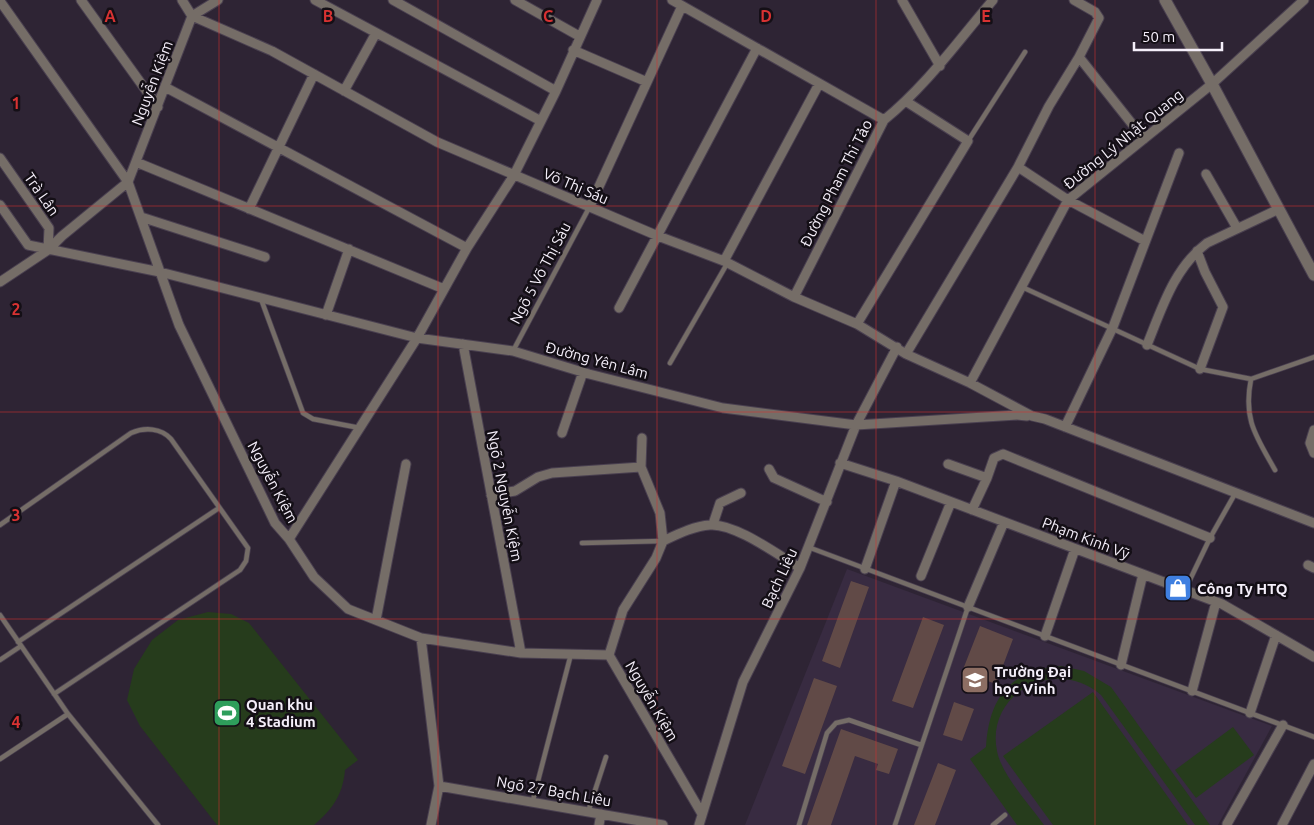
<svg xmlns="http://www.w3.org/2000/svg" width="1314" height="825" viewBox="0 0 1314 825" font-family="Ubuntu,sans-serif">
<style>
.built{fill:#382b41}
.garden{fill:#263c1c}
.building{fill:#614a47}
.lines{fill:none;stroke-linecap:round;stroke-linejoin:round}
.service-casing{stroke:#4a4050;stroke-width:6}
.minor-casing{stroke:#4a4050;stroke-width:11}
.tertiary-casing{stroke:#4a4050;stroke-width:13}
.service{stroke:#756d67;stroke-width:4.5}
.minor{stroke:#756d67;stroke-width:9}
.tertiary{stroke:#756d67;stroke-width:11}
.grid{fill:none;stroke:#d83232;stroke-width:1;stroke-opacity:0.55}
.labels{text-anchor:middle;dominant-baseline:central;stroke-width:5;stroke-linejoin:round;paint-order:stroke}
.street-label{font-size:15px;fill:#f5effa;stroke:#140f16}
.poi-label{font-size:15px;font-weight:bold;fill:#f5effa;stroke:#140f16;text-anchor:start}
.grid-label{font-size:16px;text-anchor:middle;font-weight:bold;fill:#d83232;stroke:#140f16;stroke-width:5;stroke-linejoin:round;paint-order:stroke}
</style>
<rect width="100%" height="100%" fill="#2e2434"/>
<!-- built -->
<path class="built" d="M 847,569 L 1272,726 L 1218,825 L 745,825 Z"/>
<!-- garden -->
<path class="garden" d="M 208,612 L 231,614 L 249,623 L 358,760 L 345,770 C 343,794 333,809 314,825 L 217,825 L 140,726 L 127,700 L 134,669 L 152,640 L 178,620 Z
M 1061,666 L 1084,671 L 1111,687 L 1210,825 L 1195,825 L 1101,695 C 1057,656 985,692 997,751 C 1002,776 1030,805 1044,825 L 1017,825 L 970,759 L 986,747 C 989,698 1010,670 1061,666 Z
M 1093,692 L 1188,825 L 1053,825 L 1003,756 Z
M 1233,727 L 1254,755 L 1196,798 L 1175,770 Z"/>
<!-- building -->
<path class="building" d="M 851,581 L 869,587 L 840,668 L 822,661 Z
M 923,617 L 944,625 L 913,708 L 892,701 Z
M 980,626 L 1013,639 L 996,684 L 962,672 Z
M 814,678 L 837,686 L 805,774 L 782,766 Z
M 954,702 L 974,709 L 962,741 L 943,735 Z
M 841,729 L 898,749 L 889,774 L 876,770 L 878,764 L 855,756 L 831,825 L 807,825 Z
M 938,763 L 956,770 L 935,825 L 914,825 Z"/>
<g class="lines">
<defs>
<path id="service" d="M 968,141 L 1025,52
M 1022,287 L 1200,369 L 1251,379 L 1314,357
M 261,299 L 303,413 L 313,419 L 360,428
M 513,351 L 590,206
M 670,363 L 728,262
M 1251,379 C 1243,420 1256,436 1275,470
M 0,525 L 131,433 C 145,427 161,428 171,439 L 248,548 L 246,561 L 240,570 L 54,694
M 582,543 L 663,541
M 808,547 L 1314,737
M 1185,590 L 1210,538 L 1236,492
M 0,615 L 68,714 L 158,825
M 18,642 L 219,508
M 0,660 L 21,646
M 0,759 L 68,714
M 533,800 L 571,654
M 588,812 L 606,757
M 799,825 L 827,733 L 836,723 L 849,720 L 921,745
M 895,825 L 968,607
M 993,825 L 1005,815"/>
<path id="minor" d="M 81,0 L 158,107
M 182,0 L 192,16 L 272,51 L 437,142 L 658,236 L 724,261 L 794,297 L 857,324 L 906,354 L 970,383 L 1032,416 L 1045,419 L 1314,523
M 315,0 L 541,121
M 393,0 L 556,91
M 515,0 L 579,36
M 672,0 L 884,120
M 902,0 L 940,66
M 0,1 L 128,182 L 179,325 L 275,523 L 289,539 L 314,577 L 348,609 L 421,638 L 521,653 L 609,655 L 702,814
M 573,50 L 647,82
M 1079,57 L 1144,139
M 165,87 L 467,248
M 344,91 L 376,33
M 0,158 L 49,228 L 48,250
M 136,162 L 444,289
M 1018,167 L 1068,200 L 1145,241
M 1206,174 L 1237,228
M 128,182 L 192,16 L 218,0
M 0,205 L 28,245 L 160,272 L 417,338 L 513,351 L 589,374 L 723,408 L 856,425 L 1017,415 L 1027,416
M 590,206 L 682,6
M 249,209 L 314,74
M 141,217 L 265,257
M 1197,251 L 1205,272 L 1223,307 L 1200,369
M 724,261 L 819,84
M 0,282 L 48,250 L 62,236 L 128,182
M 794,297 L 884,120 C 927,85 957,42 993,0
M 619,308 L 757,48
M 326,315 L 349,249
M 857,324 L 968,141 L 907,102
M 463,344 L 521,653
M 1147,345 C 1162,308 1174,268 1207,243 L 1279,209
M 906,354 L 1018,167 L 1049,106 L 1079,57 L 1099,18 L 1095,12 L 1074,0
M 970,383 L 1068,200 L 1212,84 L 1304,0
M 1065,427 L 1113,327 L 1179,153
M 1314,430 L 1310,443 L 1314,453
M 562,433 L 583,372
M 840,463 L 896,481 L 1222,604 L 1314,657
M 948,464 L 987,478 L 994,458 L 1003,454 L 1210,538
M 769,469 L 774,478 L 827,502
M 491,495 L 515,491 L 538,477 L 552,473 L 641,467
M 972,510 L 987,478
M 713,524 L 720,503 L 741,493
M 289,539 L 417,338 L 467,248 L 514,175 L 556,91 L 597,0
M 663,541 C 678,534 694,526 710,525 C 735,523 778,555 800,568
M 1308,565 L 1314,568
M 865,569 L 896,481
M 921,576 L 951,502
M 968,607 L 1004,522
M 376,620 L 406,464
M 1045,636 L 1075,549
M 421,638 L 439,786 L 431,825
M 609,655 L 623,610 L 656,558 L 663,541 L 660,513 L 641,467 L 642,438
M 1121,665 L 1143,574
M 1192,691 L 1216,602
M 1250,713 L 1276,635
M 439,786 L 663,825
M 1227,824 L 1283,725
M 599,825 L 601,814
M 699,825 L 743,682 L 800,568 L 856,425 L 897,347
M 1282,825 L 1314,764"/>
<path id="tertiary" d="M 1165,0 L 1212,84 L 1314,275"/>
</defs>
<!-- service casing -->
<use href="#service" class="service-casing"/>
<!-- minor casing -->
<use href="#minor" class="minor-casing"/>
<!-- tertiary casing -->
<use href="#tertiary" class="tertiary-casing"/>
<!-- service -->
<use href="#service" class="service"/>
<!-- minor -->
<use href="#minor" class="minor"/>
<!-- tertiary -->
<use href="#tertiary" class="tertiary"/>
</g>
<!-- grid -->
<path class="grid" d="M 219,0 L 219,825M 438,0 L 438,825M 657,0 L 657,825M 876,0 L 876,825M 1095,0 L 1095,825M 0,206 L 1314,206M 0,412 L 1314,412M 0,619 L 1314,619"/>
<!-- icons -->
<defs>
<symbol id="shop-square" viewBox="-11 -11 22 22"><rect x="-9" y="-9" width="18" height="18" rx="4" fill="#3f7fe0" stroke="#140f16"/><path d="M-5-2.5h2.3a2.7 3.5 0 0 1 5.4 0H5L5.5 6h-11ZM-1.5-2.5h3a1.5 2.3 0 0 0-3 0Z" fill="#fff"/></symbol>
<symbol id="university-square" viewBox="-11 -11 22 22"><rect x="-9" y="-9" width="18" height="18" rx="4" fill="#8d6e63" stroke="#140f16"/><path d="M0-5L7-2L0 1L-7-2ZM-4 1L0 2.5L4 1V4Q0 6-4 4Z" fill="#fff"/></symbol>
<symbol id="stadium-square" viewBox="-11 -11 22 22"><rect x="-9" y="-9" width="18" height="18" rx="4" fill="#2e9e5b" stroke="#140f16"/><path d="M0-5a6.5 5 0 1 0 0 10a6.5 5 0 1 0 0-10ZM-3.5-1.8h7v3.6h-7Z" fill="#fff"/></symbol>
</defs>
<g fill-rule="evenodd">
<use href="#shop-square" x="1162" y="572" width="32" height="32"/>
<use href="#university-square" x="959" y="664" width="32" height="32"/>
<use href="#stadium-square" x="211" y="697" width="32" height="32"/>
</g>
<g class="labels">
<!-- street labels -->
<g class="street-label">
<text transform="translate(152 83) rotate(-69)">Nguyễn Kiệm</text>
<text transform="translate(1123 139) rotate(-39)">Đường Lý Nhật Quang</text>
<text transform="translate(836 183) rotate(-63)">Đường Pham Thi Tảo</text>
<text transform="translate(576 186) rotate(23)">Võ Thị Sáu</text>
<text transform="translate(42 194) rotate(55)">Trà Lân</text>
<text transform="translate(540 273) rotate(-62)">Ngõ 5 Võ Thị Sáu</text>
<text transform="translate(597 360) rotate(15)">Đường Yên Lâm</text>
<text transform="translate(273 482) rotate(62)">Nguyễn Kiệm</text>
<text transform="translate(505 496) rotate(79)">Ngõ 2 Nguyễn Kiệm</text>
<text transform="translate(1086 538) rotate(21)">Phạm Kinh Vỹ</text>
<text transform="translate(779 578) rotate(-65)">Bạch Liêu</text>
<text transform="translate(652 701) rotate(60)">Nguyễn Kiệm</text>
<text transform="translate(554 791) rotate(10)">Ngõ 27 Bạch Liêu</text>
</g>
<!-- poi labels -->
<g class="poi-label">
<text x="1197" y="588">Công Ty HTQ</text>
<text x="994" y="671">Trường Đại<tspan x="994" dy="17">học Vinh</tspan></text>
<text x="246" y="704">Quan khu<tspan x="246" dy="17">4 Stadium</tspan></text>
</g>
</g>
<g class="grid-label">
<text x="110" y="22">A</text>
<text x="328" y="22">B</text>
<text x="548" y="22">C</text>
<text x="766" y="22">D</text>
<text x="986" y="22">E</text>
<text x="16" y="109">1</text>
<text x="16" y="315">2</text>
<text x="16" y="521">3</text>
<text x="16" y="728">4</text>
</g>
<!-- scale -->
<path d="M1134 42v8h88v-8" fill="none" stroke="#f5effa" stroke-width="2.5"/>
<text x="1142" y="42" font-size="15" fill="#f5effa" stroke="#140f16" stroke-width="4" paint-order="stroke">50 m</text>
</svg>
